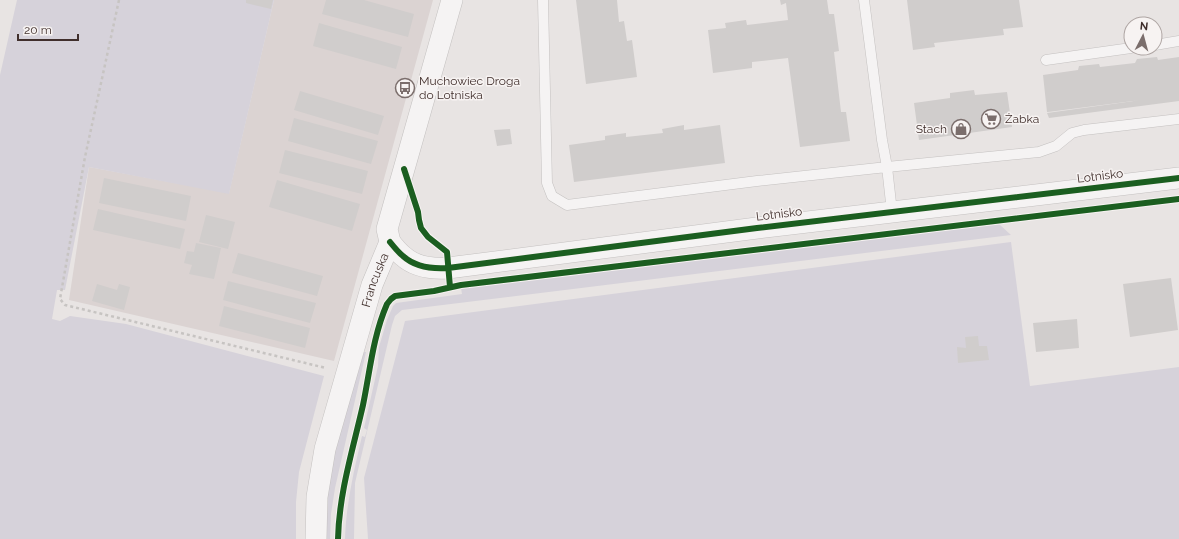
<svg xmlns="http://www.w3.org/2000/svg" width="1179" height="539" viewBox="0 0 1179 539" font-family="Raleway,sans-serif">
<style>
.built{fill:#dbd3d2}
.green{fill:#d6d2da}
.building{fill:#d0cdcc}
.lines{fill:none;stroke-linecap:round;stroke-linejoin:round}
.lane-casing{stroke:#c4c1c0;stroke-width:11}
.street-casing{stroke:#c4c1c0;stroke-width:22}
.path{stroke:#c7c4c2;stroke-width:2.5;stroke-dasharray:3 3;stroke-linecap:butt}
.lane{stroke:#f5f3f3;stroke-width:10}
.street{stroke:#f5f3f3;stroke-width:21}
.cycleway-casing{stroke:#f7f3f2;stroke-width:8}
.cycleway{stroke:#1b5e20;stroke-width:6}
.labels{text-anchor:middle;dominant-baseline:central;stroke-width:3;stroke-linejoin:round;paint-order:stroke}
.poi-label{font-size:12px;fill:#402f2c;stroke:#f7f3f2;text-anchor:start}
.street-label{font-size:12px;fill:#402f2c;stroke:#f7f3f2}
</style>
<rect width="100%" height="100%" fill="#e8e4e3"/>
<!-- built -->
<path class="built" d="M 274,0 L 433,0 L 334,361 L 69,300 L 89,167 L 229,193 Z"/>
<!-- green -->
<path class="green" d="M 17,0 L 274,0 L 229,194 L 89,167 L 65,290 L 57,290 L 52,319 L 60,321 L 70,316 L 126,324 L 324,376 L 299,472 L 296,502 L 296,539 L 0,539 L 0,75 Z
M 999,224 L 1011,235 L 402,310 L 395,316 L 392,325 L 355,483 L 354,539 L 345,539 C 346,504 354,470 362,436 L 365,437 L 367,430 L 364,428 L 378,366 L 379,347 L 387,320 L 393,306 L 396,303 L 462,294 L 461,288 Z
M 1011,242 L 1030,386 L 1179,367 L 1179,539 L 368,539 L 364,478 L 405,321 Z
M 364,352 L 366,352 L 335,488 L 331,514 L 330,539 L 326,539 C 327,520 327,502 329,483 C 336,438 351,395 364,352 Z"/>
<!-- building -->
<path class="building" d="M 246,0 L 273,0 L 271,9 L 246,3 Z
M 326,0 L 364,0 L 414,14 L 408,37 L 322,14 Z
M 576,0 L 617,0 L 619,22 L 624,21 L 627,41 L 632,40 L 637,77 L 586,84 Z
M 780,0 L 827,0 L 829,14 L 834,14 L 839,51 L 834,52 L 841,112 L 846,112 L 850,141 L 800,147 L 788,58 L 752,62 L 752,68 L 713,73 L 708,30 L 726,28 L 725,23 L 746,20 L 747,25 L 788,20 L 786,3 L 781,5 Z
M 907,0 L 1019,0 L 1023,27 L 1003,29 L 1004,35 L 934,43 L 935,47 L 913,50 Z
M 319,23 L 402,47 L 396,69 L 313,46 Z
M 1157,57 L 1158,60 L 1179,57 L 1179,101 L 1049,118 L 1047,113 L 1141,100 L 1048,112 L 1047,112 L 1043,75 L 1078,70 L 1079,66 L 1099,64 L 1100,67 L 1135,63 L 1137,59 Z
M 974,90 L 975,95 L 1007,92 L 1012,127 L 919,140 L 914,103 L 950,98 L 950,93 Z
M 300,91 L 384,116 L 378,135 L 294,110 Z
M 294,118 L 378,141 L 371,164 L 288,141 Z
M 684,125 L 684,130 L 720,125 L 725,163 L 574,182 L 569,145 L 605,140 L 605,136 L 626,133 L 626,137 L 663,133 L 662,129 Z
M 510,129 L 512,144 L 497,146 L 494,130 Z
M 285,150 L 368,171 L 362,194 L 279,173 Z
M 104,178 L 191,196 L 186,221 L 99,203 Z
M 277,180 L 360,204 L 352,231 L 269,207 Z
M 98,209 L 185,229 L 180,249 L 93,230 Z
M 206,215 L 235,222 L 228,249 L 199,242 Z
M 196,243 L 221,248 L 214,279 L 189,274 L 192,265 L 184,263 L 187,251 L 194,252 Z
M 238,253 L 323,276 L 317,296 L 232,273 Z
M 1171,278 L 1178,330 L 1130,337 L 1123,284 Z
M 228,281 L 316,303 L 310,323 L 223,300 Z
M 97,284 L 117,290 L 119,284 L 130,287 L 124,310 L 92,301 Z
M 224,306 L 310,328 L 305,348 L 219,326 Z
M 1077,319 L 1079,348 L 1036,352 L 1033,323 Z
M 978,336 L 979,346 L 987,346 L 989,360 L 958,363 L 957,347 L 966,348 L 965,337 Z"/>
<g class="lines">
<defs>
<path id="lane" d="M 543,0 L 547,183 L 552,196 L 567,205 L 757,181 L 887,167 L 892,212
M 864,0 L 882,140 L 887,167 L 1039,152 L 1056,146 L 1072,133 L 1084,130 L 1179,119
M 1155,45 L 1179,41
M 1046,60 L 1131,48"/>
<g id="street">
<path d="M 390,242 C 394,247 398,252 403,256 C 415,267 433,269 448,268 L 757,228 L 1179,178"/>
<path id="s1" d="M 316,539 L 317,497 L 325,449 L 372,285 L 390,242 L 387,229 L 452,0"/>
</g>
</defs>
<!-- lane casing -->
<use href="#lane" class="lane-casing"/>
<!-- street casing -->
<use href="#street" class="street-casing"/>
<!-- path -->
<path class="path" d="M 119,0 L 85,157 L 60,299 L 65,305 L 326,368"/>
<!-- lane -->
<use href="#lane" class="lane"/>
<!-- street -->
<use href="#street" class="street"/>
<defs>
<path id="cycleway" d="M 404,169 L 418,212 L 419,220 L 421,228 L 428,237 L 447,252 L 450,287
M 390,242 C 394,247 398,252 403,256 C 415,267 433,269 448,268 L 757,228 L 1179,178
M 338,539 C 339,493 353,449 363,405 C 370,371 373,336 387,304 L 391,299 L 395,296 L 434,291 L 461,285 L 1179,199"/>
</defs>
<!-- cycleway casing -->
<use href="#cycleway" class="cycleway-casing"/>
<!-- cycleway -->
<use href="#cycleway" class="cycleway"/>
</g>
<!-- icons -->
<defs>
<symbol id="bus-ring" viewBox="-11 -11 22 22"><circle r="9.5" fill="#f7f3f2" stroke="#7b6e6c" stroke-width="1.5"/><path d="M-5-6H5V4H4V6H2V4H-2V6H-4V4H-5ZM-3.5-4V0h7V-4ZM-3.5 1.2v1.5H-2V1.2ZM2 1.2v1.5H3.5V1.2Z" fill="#7b6e6c"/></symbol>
<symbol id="supermarket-ring" viewBox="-11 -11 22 22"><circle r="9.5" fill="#f7f3f2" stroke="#7b6e6c" stroke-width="1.5"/><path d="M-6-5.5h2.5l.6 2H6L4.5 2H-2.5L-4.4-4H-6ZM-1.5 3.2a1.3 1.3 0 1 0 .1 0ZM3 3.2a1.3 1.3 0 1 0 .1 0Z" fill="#7b6e6c"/></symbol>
<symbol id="shop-ring" viewBox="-11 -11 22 22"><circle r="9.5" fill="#f7f3f2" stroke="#7b6e6c" stroke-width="1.5"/><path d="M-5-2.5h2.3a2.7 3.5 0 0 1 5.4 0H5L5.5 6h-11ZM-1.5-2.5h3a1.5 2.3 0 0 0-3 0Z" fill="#7b6e6c"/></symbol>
</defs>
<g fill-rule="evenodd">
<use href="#bus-ring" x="394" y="77" width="22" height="22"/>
<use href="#supermarket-ring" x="980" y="108" width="22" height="22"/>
<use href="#shop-ring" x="950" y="118" width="22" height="22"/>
</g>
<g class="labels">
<!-- poi labels -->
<g class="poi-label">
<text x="419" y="81">Muchowiec Droga<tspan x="419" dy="14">do Lotniska</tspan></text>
<text x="1005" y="119">Żabka</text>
<text x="947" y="129" text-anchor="end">Stach</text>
</g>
<!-- street labels -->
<g class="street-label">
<text transform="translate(1100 176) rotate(-7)">Lotnisko</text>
<text transform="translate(779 214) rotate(-7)">Lotnisko</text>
<text stroke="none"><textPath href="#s1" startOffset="267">Francuska</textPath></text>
</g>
</g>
<!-- north arrow -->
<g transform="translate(1143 36) rotate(6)"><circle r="19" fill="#f7f3f2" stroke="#aea5a3"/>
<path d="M0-3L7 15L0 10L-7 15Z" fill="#7b6e6c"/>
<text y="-6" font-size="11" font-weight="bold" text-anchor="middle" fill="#402f2c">N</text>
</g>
<!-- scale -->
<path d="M18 34v6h60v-6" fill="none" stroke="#402f2c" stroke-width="2"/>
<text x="24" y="34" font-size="12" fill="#402f2c" stroke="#f7f3f2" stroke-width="3" paint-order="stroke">20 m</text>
</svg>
